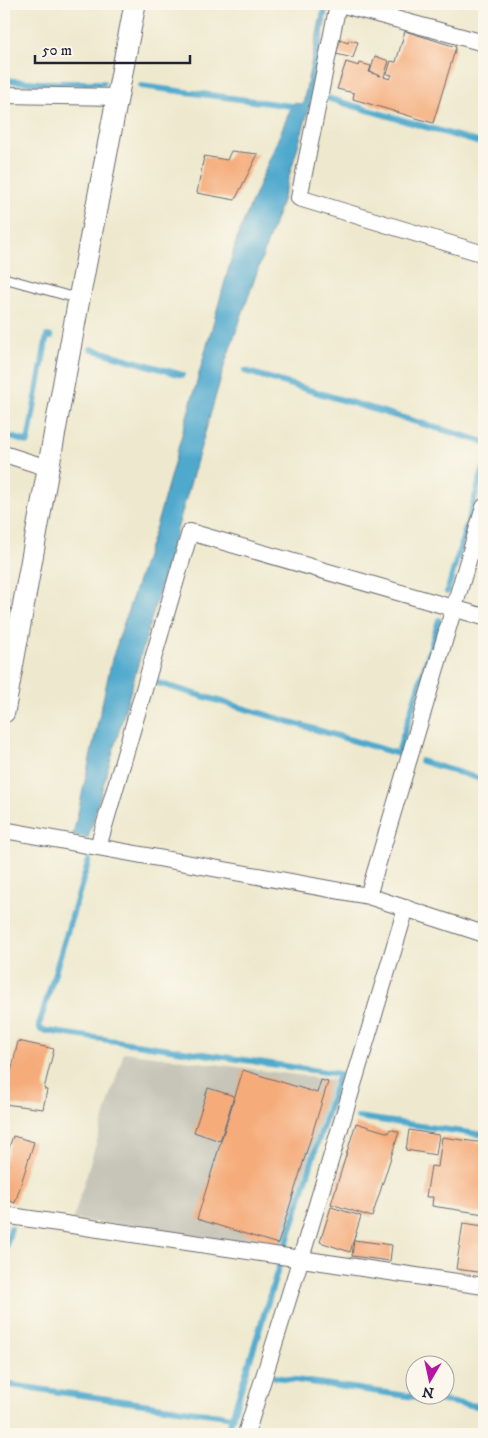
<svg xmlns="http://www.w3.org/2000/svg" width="488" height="1438" viewBox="0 0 488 1438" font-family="'IM FELL DW Pica',serif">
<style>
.industrial{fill:#c6c5b8}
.water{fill:#4fa9cd;stroke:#386684}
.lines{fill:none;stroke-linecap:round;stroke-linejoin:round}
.stream{stroke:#4fa9cd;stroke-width:6}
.building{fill:#f5ac7a}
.service-casing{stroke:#69686e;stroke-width:11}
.minor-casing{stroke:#69686e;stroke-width:18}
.tertiary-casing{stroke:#69686e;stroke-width:23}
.service{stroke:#fff;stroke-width:9}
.minor{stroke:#fff;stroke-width:16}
.tertiary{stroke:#fff;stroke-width:21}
</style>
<rect width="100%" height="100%" fill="#fbf7ec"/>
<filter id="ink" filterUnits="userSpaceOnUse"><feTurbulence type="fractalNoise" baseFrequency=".02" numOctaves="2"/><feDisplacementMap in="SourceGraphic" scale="10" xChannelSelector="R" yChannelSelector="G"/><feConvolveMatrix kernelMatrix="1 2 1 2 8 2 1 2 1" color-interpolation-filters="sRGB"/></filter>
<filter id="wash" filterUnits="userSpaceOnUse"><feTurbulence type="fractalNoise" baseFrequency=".0096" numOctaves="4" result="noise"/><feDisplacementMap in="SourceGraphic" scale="20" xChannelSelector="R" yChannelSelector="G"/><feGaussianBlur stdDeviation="1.12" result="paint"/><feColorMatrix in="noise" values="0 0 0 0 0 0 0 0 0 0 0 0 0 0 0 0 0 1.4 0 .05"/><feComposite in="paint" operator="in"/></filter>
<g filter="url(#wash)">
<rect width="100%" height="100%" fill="#eee9ce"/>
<!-- industrial -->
<path class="industrial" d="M 124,1052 L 333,1080 L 281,1248 L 73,1219 Z"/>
<!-- water -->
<path class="water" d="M 322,10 L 327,11 L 310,105 L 280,207 L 226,360 L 88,838 L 73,835 L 112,659 L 158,520 L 238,235 L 293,103 L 303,104 Z"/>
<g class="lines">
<!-- stream -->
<path class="stream" d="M 323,17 L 325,4
M 4,80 L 40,83 L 103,83
M 141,86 L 299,107
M 327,98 L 484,144
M 91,349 L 182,375
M 245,371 L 484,442
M 4,435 L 28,442 L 47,336 L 51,337
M 447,592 L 484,467
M 4,596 L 7,597
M 158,683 L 402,755
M 398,753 L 439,620
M 421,761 L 484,780
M 89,860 L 39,1025 L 41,1030 L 339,1074 L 285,1248
M 358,1117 L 484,1135
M 4,1254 L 11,1228
M 275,1377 L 484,1407
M 4,1384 L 233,1417
M 227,1434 L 279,1266"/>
</g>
<g id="blocks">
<!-- building -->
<path class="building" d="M 405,31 L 456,47 L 433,123 L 353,99 L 354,93 L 337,89 L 346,62 L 359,66 L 360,63 L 371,66 L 369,72 L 381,76 L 370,72 L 375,56 L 389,61 L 384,77 L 390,79 L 392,75 L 387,74 L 391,61 L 396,62 Z
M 340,40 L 348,43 L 349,40 L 358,42 L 353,58 L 336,54 Z
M 231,151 L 258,154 L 235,200 L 197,193 L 204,156 L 227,160 Z
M 18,1041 L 54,1049 L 44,1089 L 47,1090 L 43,1109 L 4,1104 Z
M 243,1070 L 317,1093 L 321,1080 L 328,1082 L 278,1244 L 197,1219 Z
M 208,1088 L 234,1096 L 220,1141 L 194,1132 Z
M 356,1123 L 389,1133 L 390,1129 L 399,1132 L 372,1217 L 331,1204 Z
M 409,1130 L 439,1135 L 436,1155 L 406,1150 Z
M 13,1136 L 34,1142 L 15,1203 L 4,1199 L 4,1163 Z
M 442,1137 L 484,1143 L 484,1214 L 432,1206 L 433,1197 L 426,1197 L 431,1166 L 438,1167 Z
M 331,1207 L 361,1216 L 350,1252 L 320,1242 Z
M 463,1223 L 484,1226 L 484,1273 L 456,1269 Z
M 354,1240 L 392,1245 L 390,1261 L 352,1256 Z"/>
</g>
</g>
<g filter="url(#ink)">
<use href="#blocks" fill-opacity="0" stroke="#69686e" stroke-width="1"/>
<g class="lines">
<defs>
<path id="service" d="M 4,278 L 79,299"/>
<path id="minor" d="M 338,4 L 299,198 L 484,254
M 340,4 L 484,43
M 4,95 L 118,97
M 4,454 L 48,468
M 4,830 L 368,896 L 484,934
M 98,847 L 190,532 L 484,617
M 368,896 L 484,507
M 4,1215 L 484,1286
M 246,1434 L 301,1258 L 406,908"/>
<path id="tertiary" d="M 4,712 L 79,299 L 135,4"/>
</defs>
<!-- service casing -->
<use href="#service" class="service-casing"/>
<!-- minor casing -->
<use href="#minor" class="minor-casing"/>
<!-- tertiary casing -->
<use href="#tertiary" class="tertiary-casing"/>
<!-- service -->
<use href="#service" class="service"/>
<!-- minor -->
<use href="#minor" class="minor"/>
<!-- tertiary -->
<use href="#tertiary" class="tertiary"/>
</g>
</g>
<!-- margin -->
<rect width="488" height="1438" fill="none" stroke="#fbf7ec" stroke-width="20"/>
<!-- north arrow -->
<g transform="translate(430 1380) rotate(189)"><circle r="24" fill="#fbf7ec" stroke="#a4a2a5"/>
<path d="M0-4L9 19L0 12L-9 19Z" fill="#b5179e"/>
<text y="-8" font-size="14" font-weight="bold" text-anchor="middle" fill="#22223b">N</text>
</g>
<!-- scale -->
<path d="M35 55v8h155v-8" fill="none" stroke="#22223b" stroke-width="2.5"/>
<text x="42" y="55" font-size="15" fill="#22223b" stroke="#fbf7ec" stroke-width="4" paint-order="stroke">50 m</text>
</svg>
